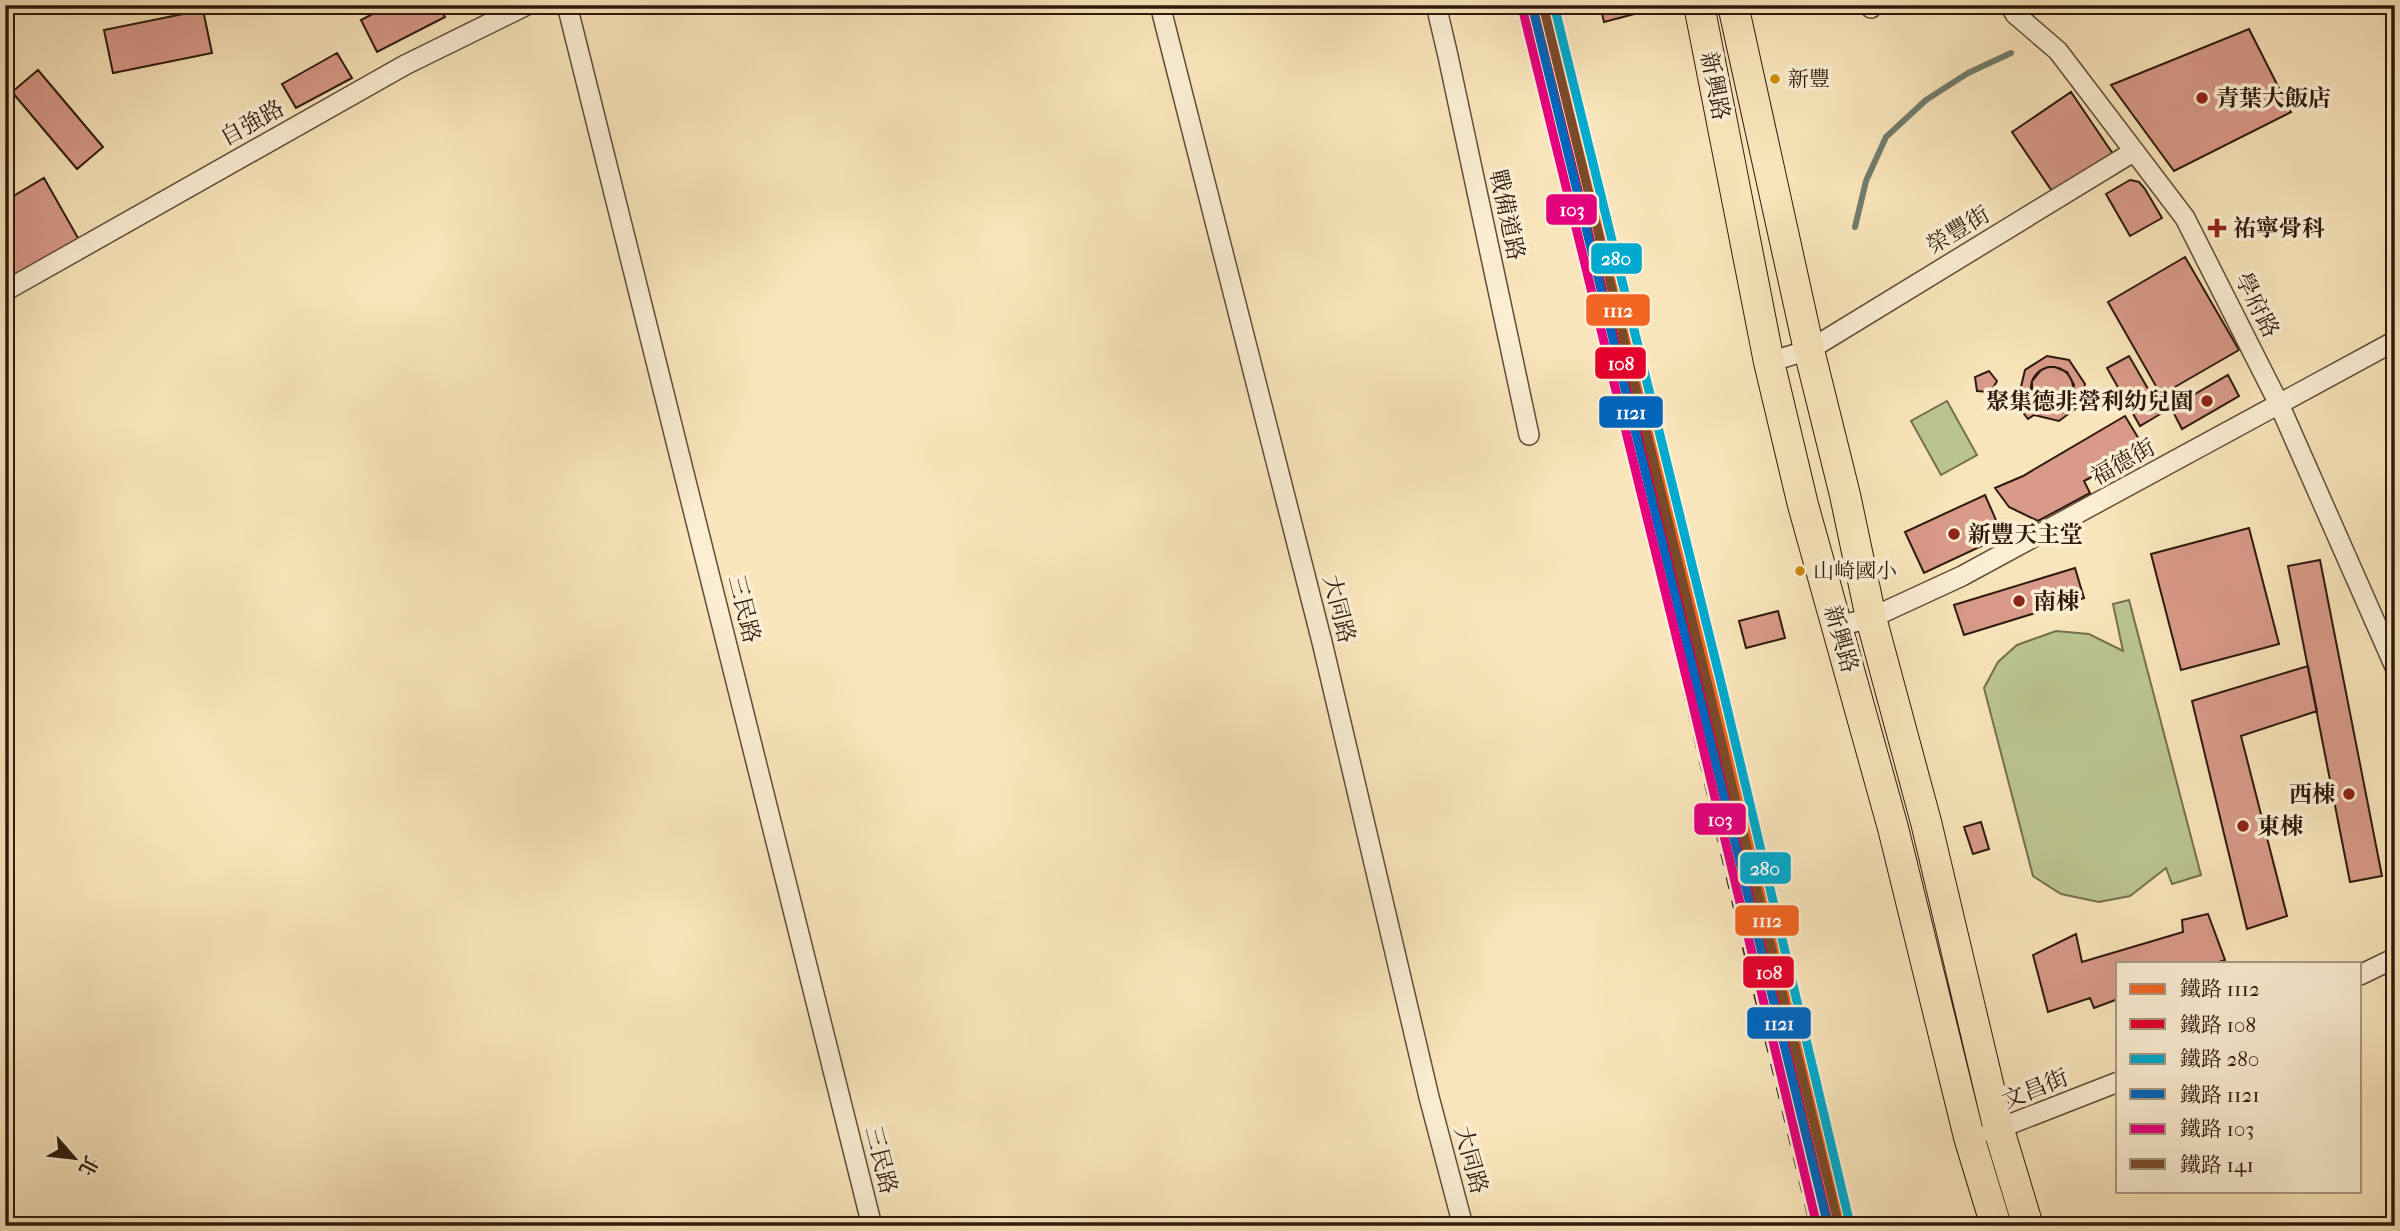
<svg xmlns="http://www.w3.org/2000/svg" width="2400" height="1231" viewBox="0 0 2400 1231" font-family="'IM FELL French Canon','Noto Serif TC',serif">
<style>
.green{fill:#bbc592;stroke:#746f50;stroke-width:2}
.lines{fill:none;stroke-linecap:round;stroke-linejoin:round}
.stream{stroke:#717d6c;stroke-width:6}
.building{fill:#d89a89;stroke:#2e190e;stroke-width:2;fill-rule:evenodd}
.street-casing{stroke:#614c39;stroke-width:22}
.primary-casing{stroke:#2e190e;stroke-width:32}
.street{stroke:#fbeed3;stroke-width:19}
.primary{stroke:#f9e5bb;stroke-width:30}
.rail{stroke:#2e190e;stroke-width:5;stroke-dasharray:12 12;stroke-linecap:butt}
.rail-1-casing{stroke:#fbeed3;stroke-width:14}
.rail-2-casing{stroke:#fbeed3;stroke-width:14}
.rail-3-casing{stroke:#fbeed3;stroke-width:14}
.rail-4-casing{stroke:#fbeed3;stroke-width:14}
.rail-5-casing{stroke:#fbeed3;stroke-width:14}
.rail-6-casing{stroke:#fbeed3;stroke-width:14}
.rail-1{stroke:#f26522;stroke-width:9}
.rail-2{stroke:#e4002b;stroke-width:9}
.rail-3{stroke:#00a9ce;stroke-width:9}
.rail-4{stroke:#0065bd;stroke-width:9}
.rail-5{stroke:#e5007d;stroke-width:9}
.rail-6{stroke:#7a4b2a;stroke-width:9}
.bus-dot{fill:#cf8a03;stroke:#fbeed3;stroke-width:2.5}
.poi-dot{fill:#8f2418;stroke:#fbeed3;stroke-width:2.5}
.labels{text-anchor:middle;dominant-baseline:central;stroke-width:7;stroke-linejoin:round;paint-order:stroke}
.bus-label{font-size:21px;fill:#2e190e;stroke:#fbeed3;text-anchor:start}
.street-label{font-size:23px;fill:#2e190e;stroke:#fbeed3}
.poi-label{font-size:23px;font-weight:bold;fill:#2e190e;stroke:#fbeed3;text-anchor:start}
.line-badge{stroke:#fbeed3;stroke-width:2.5}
.badge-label{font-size:19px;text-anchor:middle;font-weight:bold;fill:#fff}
</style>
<rect width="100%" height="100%" fill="#f9e5bb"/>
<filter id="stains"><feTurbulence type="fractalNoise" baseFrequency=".00286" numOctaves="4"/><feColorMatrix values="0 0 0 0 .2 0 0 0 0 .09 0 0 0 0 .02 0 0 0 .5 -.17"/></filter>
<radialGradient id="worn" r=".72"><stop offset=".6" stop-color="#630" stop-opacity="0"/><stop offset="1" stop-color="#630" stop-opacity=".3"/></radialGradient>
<!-- green -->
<path class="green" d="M 1947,401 L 1977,455 L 1941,475 L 1911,421 Z
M 2129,600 L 2201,875 L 2172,884 L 2166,868 L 2130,896 L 2099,902 L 2061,894 L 2033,876 L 1984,688 L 1998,662 L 2017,645 L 2056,631 L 2089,634 L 2123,651 L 2113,604 Z"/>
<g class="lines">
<!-- stream -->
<path class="stream" d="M 1855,227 L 1866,181 L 1886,137 L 1926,100 L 1968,73 L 2011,53"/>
</g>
<!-- building -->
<path class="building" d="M 390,5 L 439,5 L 445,17 L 377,52 L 361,20 Z
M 1600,5 L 1645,5 L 1646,11 L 1604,22 Z
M 203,10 L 212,53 L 113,73 L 104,30 Z
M 2249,29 L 2291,112 L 2174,171 L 2111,85 Z
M 337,53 L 352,78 L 296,108 L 282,84 Z
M 38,70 L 103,147 L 77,169 L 12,92 Z
M 2071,92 L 2113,154 L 2054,194 L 2012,132 Z
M 44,178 L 82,245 L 5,288 L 5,201 Z
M 2130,180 L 2139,182 L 2145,189 L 2162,218 L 2130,236 L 2106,194 Z
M 2185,257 L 2239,350 L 2161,395 L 2108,302 Z
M 2047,356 L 2069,360 L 2085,384 L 2079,406 L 2059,421 L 2034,415 L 2028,419 L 2013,400 L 2019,395 L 2025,370 ZM 2048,367 L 2055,367 L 2067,372 L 2074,385 L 2071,399 L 2060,409 L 2045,409 L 2039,406 L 2032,394 L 2032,381 L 2041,370 Z
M 2129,356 L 2162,413 L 2140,426 L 2107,368 Z
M2031 388a21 21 0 1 1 42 0a21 21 0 1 1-42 0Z
M 1989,371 L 1997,381 L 1991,392 L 1977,391 L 1975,377 Z
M 2228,375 L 2239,396 L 2182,429 L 2171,408 Z
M 2125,416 L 2145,449 L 2084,481 L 2090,493 L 2038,521 L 2009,507 L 1995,488 L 2023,476 Z
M 1985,495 L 2003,536 L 1924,573 L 1905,532 Z
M 2249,528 L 2279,644 L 2181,670 L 2151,554 Z
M 2320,560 L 2382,876 L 2350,882 L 2288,566 Z
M 2075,568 L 2084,598 L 1964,635 L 1954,605 Z
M 1778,611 L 1785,638 L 1746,648 L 1739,621 Z
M 2308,666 L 2317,711 L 2241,736 L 2287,916 L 2247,929 L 2192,701 Z
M 1981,822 L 1989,849 L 1973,854 L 1964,827 Z
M 2208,914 L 2225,960 L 2216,963 L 2118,963 L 2118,999 L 2094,1008 L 2090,998 L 2048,1012 L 2033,955 L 2076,934 L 2082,962 L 2183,932 L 2182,920 Z"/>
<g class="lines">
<defs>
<path id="street" d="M 567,5 L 872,1226
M 1160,5 L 1322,642 L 1429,1097 L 1463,1226
M 1436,5 L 1448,56 L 1529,435
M 1870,5 L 1871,8
M 2010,5 L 2015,14 L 2058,51 L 2185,218 L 2279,404 L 2395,667
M 5,291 L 405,65 L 527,5
M 1769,362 L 1809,350 L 2133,152
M 1838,626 L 1871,618 L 1962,576 L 2395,341
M 2360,975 L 2395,958
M 1990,1132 L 2118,1082"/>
<path id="primary" d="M 1699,5 L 1769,362 L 1803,505 L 1893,828 L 1969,1137 L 1996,1226
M 1733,5 L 1809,350 L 1845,495 L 1871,618 L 1926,822 L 1999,1130 L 2028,1226"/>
</defs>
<!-- street casing -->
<use href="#street" class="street-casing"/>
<!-- primary casing -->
<use href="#primary" class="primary-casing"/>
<!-- street -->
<use href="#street" class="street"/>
<!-- primary -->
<use href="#primary" class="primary"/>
<!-- rail -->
<path class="rail" d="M 1647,526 L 1746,954 L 1812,1226"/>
<defs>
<path id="rail-1" d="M 1543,5 L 1713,694 L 1840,1226"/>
<path id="rail-2" d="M 1533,8 L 1703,696 L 1829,1226"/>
<path id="rail-3" d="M 1554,5 L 1723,691 L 1850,1224"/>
<path id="rail-4" d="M 1532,5 L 1828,1226"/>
<path id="rail-5" d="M 1522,7 L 1691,697 L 1817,1226"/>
<path id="rail-6" d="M 1543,5 L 1838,1223"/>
</defs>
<!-- rail-1 casing -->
<use href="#rail-1" class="rail-1-casing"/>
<!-- rail-2 casing -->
<use href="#rail-2" class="rail-2-casing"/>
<!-- rail-3 casing -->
<use href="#rail-3" class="rail-3-casing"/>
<!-- rail-4 casing -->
<use href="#rail-4" class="rail-4-casing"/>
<!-- rail-5 casing -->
<use href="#rail-5" class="rail-5-casing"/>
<!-- rail-6 casing -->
<use href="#rail-6" class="rail-6-casing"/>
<!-- rail-1 -->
<use href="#rail-1" class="rail-1"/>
<!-- rail-2 -->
<use href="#rail-2" class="rail-2"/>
<!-- rail-3 -->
<use href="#rail-3" class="rail-3"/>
<!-- rail-4 -->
<use href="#rail-4" class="rail-4"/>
<!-- rail-5 -->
<use href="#rail-5" class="rail-5"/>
<!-- rail-6 -->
<use href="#rail-6" class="rail-6"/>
</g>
<!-- markers -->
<g class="bus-dot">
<circle cx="1775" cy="79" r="6"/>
<circle cx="1800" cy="571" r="6"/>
</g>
<g class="poi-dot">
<circle cx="2202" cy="98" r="7"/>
<path d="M2213.5 217.5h7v7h7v7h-7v7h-7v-7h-7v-7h7z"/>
<circle cx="2207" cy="401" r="7"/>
<circle cx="1954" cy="534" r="7"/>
<circle cx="2019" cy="601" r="7"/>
<circle cx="2349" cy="794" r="7"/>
<circle cx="2243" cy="826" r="7"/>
</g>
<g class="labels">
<!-- bus labels -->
<g class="bus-label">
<text x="1788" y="79">新豐</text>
<text x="1813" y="571">山崎國小</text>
</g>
<!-- street labels -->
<g class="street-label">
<text transform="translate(1715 86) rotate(79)">新興路</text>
<text transform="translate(252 123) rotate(-29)">自強路</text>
<text transform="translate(1507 215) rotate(78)">戰備道路</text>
<text transform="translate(1958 230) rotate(-31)">榮豐街</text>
<text transform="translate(2257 305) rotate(63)">學府路</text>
<text transform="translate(2123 462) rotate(-29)">福德街</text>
<text transform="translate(744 609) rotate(76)">三民路</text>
<text transform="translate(1339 609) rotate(76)">大同路</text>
<text transform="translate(1841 639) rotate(74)">新興路</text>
<text transform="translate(2035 1089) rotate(-22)">文昌街</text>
<text transform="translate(881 1160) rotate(76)">三民路</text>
<text transform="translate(1471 1160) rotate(75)">大同路</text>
</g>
<!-- poi labels -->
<g class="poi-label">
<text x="2216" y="98">青葉大飯店</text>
<text x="2233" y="228">祐寧骨科</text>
<text x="2193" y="401" text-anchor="end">聚集德非營利幼兒園</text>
<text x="1968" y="534">新豐天主堂</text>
<text x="2033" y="601">南棟</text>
<text x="2335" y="794" text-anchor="end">西棟</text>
<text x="2257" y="826">東棟</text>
</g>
</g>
<g class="line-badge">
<rect x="1545" y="193" width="53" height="33" rx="7" fill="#e5007d"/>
<rect x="1590" y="242" width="53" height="33" rx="7" fill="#00a9ce"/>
<rect x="1585" y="293" width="66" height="34" rx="7" fill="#f26522"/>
<rect x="1594" y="346" width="53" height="34" rx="7" fill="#e4002b"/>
<rect x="1598" y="395" width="66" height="34" rx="7" fill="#0065bd"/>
<rect x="1693" y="802" width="54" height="34" rx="7" fill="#e5007d"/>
<rect x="1739" y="851" width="53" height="34" rx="7" fill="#00a9ce"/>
<rect x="1734" y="904" width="66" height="33" rx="7" fill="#f26522"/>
<rect x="1742" y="955" width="53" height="34" rx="7" fill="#e4002b"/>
<rect x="1746" y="1006" width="66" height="34" rx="7" fill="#0065bd"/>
</g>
<g class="badge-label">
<text x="1572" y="216">103</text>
<text x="1616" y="265">280</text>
<text x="1618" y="317">1112</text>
<text x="1621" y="370">108</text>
<text x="1631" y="419">1121</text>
<text x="1720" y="826">103</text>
<text x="1765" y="875">280</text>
<text x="1767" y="927">1112</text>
<text x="1769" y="979">108</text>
<text x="1779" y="1030">1121</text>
</g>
<!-- margin -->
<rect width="2400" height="1231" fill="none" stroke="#f9e5bb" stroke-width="28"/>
<rect x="7" y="7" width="2386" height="1217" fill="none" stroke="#2e190e" stroke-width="3.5"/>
<rect x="14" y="14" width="2372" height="1203" fill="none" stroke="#2e190e" stroke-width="2"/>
<!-- legend -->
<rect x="2116" y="962" width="245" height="231" fill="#fbeed3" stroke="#a99984" stroke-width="2"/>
<rect x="2130" y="984" width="35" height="10" fill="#f26522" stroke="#a99984" stroke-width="2"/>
<text x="2180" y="996" font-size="21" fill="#2e190e">鐵路 1112</text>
<rect x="2130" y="1019" width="35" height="10" fill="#e4002b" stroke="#a99984" stroke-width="2"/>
<text x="2180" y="1032" font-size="21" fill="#2e190e">鐵路 108</text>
<rect x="2130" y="1054" width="35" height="10" fill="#00a9ce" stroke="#a99984" stroke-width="2"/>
<text x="2180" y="1066" font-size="21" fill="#2e190e">鐵路 280</text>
<rect x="2130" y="1089" width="35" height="10" fill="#0065bd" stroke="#a99984" stroke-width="2"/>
<text x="2180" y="1102" font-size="21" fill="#2e190e">鐵路 1121</text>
<rect x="2130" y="1124" width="35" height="10" fill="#e5007d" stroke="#a99984" stroke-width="2"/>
<text x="2180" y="1136" font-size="21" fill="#2e190e">鐵路 103</text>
<rect x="2130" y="1159" width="35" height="10" fill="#7a4b2a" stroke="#a99984" stroke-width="2"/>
<text x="2180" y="1172" font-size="21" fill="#2e190e">鐵路 141</text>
<!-- north arrow -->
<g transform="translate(74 1158) rotate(118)" stroke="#fbeed3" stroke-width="5" paint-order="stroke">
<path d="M0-5L12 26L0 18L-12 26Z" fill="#2e190e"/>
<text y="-10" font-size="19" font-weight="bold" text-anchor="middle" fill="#2e190e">北</text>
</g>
<rect width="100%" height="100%" filter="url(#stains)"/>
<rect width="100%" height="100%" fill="url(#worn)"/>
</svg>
